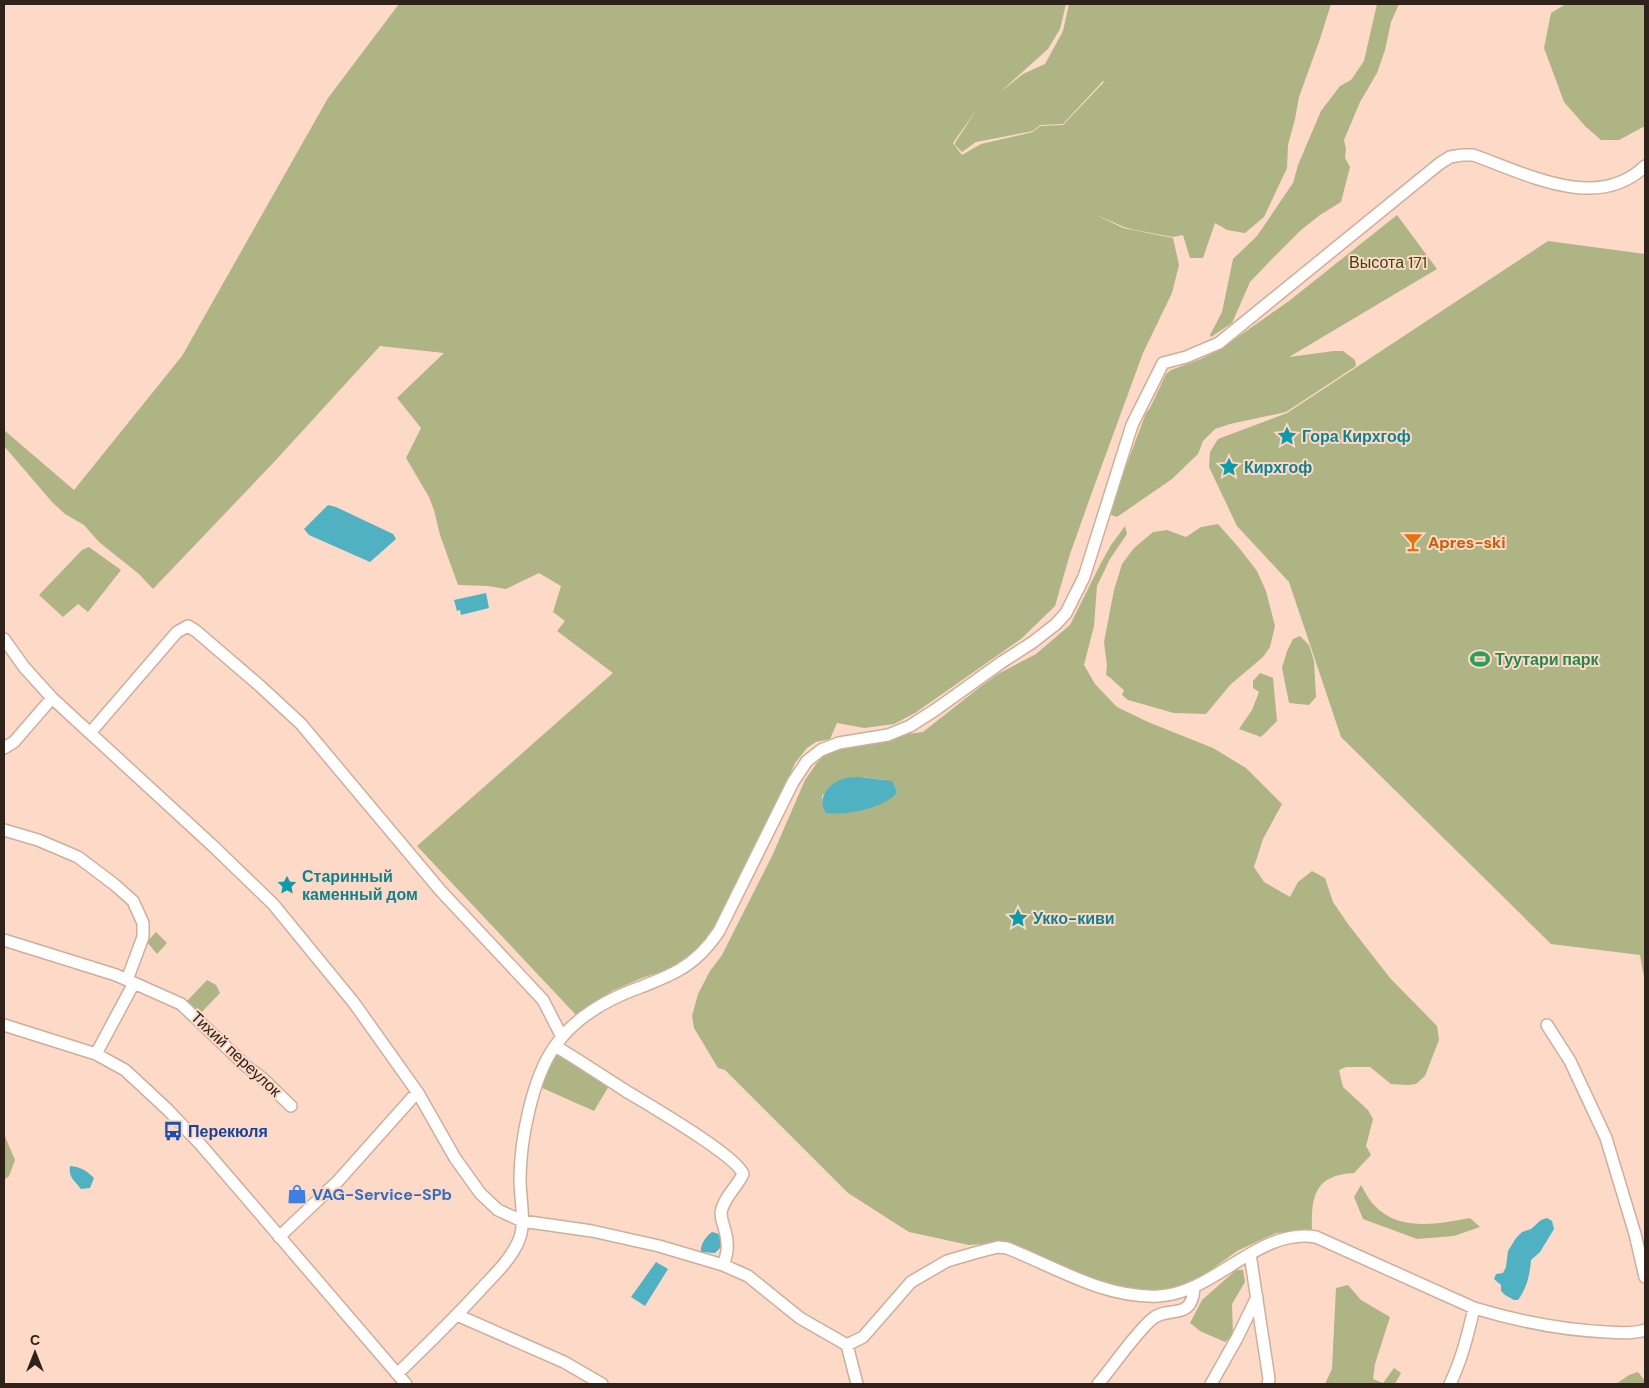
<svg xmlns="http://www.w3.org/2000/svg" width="1649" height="1388" viewBox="0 0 1649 1388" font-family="'DM Sans',sans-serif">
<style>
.green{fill:#afb485;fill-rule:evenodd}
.water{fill:#50b1c3}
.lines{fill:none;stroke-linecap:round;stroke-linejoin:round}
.minor-casing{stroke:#cfae9c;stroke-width:14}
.minor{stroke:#fff;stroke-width:11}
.labels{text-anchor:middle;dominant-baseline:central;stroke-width:4;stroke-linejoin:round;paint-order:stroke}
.park-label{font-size:16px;fill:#40430c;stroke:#fdd9c7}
.culture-label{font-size:16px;font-weight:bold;fill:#0d838f;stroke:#fdd9c7;text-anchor:start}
.food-label{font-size:16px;font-weight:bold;fill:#c56008;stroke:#fdd9c7;text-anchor:start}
.leisure-label{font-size:16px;font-weight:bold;fill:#27864d;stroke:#fdd9c7;text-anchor:start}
.street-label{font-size:16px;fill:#2f221b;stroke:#fdd9c7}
.transit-label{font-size:16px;font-weight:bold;fill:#164399;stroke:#fdd9c7;text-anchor:start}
.shop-label{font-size:16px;font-weight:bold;fill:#366cbe;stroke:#fdd9c7;text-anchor:start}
</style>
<rect width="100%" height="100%" fill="#fdd9c7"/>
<!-- green -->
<path class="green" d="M 399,4 L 1066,4 L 1060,29 L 1048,49 L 999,93 L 1023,74 L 1045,64 L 1063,31 L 1069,4 L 1331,4 L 1320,39 L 1299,97 L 1295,119 L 1288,145 L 1287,168 L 1264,217 L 1245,233 L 1227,230 L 1215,223 L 1203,258 L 1190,258 L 1183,235 L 1173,237 L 1135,230 L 1124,227 L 1094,214 L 1123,228 L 1173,238 L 1179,265 L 1172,293 L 1143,353 L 1091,495 L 1070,554 L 1055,606 L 1021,639 L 915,713 L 894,724 L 864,728 L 837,723 L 830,739 L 816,742 L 807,748 L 795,763 L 775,809 L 714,929 L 700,947 L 669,969 L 642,978 L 612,991 L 576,1015 L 417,846 L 613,673 L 557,631 L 565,621 L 553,612 L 561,586 L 539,573 L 506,589 L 488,586 L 458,585 L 440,535 L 434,510 L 429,497 L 406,458 L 421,428 L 397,398 L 444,353 L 380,346 L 275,461 L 153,589 L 139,574 L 99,542 L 84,525 L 65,514 L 52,502 L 4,446 L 4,430 L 74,490 L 182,356 L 328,98 ZM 1103,81 L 1106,84 L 1104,82 L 1063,125 L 1040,126 L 1033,132 L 981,144 L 962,155 L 953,143 L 977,109 L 955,143 L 955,145 L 962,152 L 976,142 L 1033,131 L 1040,125 L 1063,124 Z
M 1377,4 L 1399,4 L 1391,22 L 1385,50 L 1377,73 L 1360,102 L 1344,140 L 1346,149 L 1345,158 L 1350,167 L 1341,202 L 1320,215 L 1301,230 L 1272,259 L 1250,282 L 1232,323 L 1211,337 L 1210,335 L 1222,312 L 1233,259 L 1257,236 L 1293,183 L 1298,165 L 1321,111 L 1340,86 L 1351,80 L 1364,61 Z
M 1566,4 L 1645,4 L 1645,126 L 1619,140 L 1601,140 L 1585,126 L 1564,102 L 1557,83 L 1544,48 L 1551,13 Z
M 1397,215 L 1437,269 L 1289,357 L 1334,351 L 1343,351 L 1355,360 L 1356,366 L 1286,412 L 1230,424 L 1215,429 L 1203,441 L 1198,454 L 1172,479 L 1117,517 L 1108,514 L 1146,413 L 1150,408 L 1166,374 L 1171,370 L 1201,359 L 1219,350 L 1289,301 Z
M 1548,241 L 1645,254 L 1645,983 L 1640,955 L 1551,944 L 1341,737 L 1289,582 L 1237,526 L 1209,467 L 1210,452 L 1218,439 L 1287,413 Z
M 1218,524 L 1240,549 L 1257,571 L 1266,591 L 1275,626 L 1270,647 L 1263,657 L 1230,685 L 1206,714 L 1174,713 L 1128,700 L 1122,695 L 1124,690 C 1117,685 1113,679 1106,675 L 1107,666 L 1104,642 L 1114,590 L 1122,564 L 1134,548 L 1153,532 L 1167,530 L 1186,537 L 1201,527 Z
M 1125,526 L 1127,534 L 1110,559 L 1097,586 L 1094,626 L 1084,665 L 1095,684 L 1117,707 L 1148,722 L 1213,748 L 1246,768 L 1282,804 L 1263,839 L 1254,867 L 1264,882 L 1290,897 L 1298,882 L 1312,871 L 1325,878 L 1333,902 L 1348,924 L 1390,978 L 1437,1026 L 1439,1040 L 1425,1076 L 1416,1084 L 1408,1085 L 1391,1084 L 1370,1067 L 1346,1067 L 1339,1070 L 1343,1087 L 1368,1110 L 1373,1119 L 1366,1146 L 1371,1155 L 1354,1173 C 1313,1175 1311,1198 1312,1234 L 1297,1231 L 1276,1233 L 1237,1251 L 1197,1280 L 1180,1288 L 1154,1291 L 1112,1285 L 995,1243 L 969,1245 L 909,1232 L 848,1193 L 725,1070 L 718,1068 L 694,1028 L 692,1016 L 698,994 L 710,971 L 722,955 L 773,854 L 805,780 L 816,764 L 823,756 L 834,751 L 907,734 L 923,732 L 980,687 L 998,674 L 1036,654 L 1070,625 L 1101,563 L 1111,545 ZM 860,777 L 886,780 L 863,809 L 853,812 L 822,802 L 822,796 L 828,789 Z
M 89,547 L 121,570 L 88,612 L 78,604 L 63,617 L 39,595 L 82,550 Z
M 1300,636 L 1309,645 L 1314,661 L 1316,697 L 1309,705 L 1289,703 L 1282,668 L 1287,651 L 1293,639 Z
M 1260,673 L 1273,678 L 1277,721 L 1261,737 L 1239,729 L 1252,710 L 1259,692 L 1253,688 L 1253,681 Z
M 156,932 L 167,943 L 157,954 L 147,942 Z
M 207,980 L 216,985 L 220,993 L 200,1014 L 196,1012 L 187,1001 Z
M 556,1055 L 569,1061 L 609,1086 L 594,1111 L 540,1087 L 547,1070 Z
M 4,1134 L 15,1160 L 9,1176 L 4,1180 Z
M 1361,1185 C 1365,1192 1369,1200 1374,1205 C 1398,1232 1439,1224 1470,1218 L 1480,1227 L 1454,1236 L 1417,1239 L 1363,1219 L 1354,1197 Z
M 1236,1270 L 1243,1270 L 1245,1282 L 1232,1304 L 1233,1335 L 1225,1342 L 1200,1331 L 1190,1323 L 1202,1300 Z
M 1348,1285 L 1361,1300 L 1390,1317 L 1375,1364 L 1373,1379 L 1383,1383 L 1394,1368 L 1401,1373 L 1395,1384 L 1325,1384 L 1332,1369 L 1336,1288 Z
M 1638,1372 L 1645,1381 L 1645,1384 L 1616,1384 L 1629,1375 Z"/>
<!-- water -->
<path class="water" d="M 328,505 L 336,507 L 393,534 L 396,539 L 370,562 L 309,535 L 304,529 Z
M 486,593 L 489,608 L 461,615 L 460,610 L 457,611 L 454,600 Z
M 860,777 L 892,781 L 897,792 C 886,808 845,816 826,813 C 815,797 831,781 847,778 C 851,777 856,777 860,777 Z
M 70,1166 C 81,1167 86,1170 94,1178 L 90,1188 L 81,1189 C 75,1181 68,1177 70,1166 Z
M 1547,1218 L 1552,1221 L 1554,1229 L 1540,1252 L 1531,1260 C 1530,1274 1527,1288 1518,1300 L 1514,1300 L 1505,1295 L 1501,1291 L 1501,1285 L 1494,1279 L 1496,1274 L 1503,1273 L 1506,1267 L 1508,1251 L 1516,1238 L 1522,1232 L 1531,1229 L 1541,1220 Z
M 712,1232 C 720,1234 723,1236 724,1244 L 715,1253 L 701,1252 C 700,1245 706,1236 712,1232 Z
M 656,1262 L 668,1269 L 645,1306 L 631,1297 Z"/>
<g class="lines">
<defs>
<path id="minor" d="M 4,639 L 24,667 L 52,698 L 213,846 L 273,904 L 354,1003 L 418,1093 L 455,1158 L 480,1193 L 498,1210 L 522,1221 L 592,1231 L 659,1246 L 723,1265 L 748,1276 L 800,1318 L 847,1345 L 857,1384
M 90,733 L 177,632 L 188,626 L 196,631 L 260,686 L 301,724 L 440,890 L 543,1000 L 562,1037
M 4,748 L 14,742 L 52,698
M 4,830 L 38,840 L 78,857 L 115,885 L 133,901 L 143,923 L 143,937 L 127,980
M 4,940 L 116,975 L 181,1004 L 246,1066 L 262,1078 L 291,1106
M 4,1025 L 96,1054 L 125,1070 L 168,1110 L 201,1145 L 406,1384
M 1547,1025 L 1570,1061 L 1606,1138 L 1635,1234 L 1645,1277
M 555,1046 C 579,1060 602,1076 626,1091 C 647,1104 736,1155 743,1174 C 737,1187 724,1197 721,1212 C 721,1217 722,1222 724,1227 C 728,1241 729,1251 723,1265
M 96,1054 L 134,983
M 279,1237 L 338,1181 L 412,1098 L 418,1093
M 1250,1254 L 1269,1379 L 1268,1384
M 457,1315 L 564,1362 L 602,1384
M 847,1345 L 863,1337 L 911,1282 L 947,1261 L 978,1252 L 998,1247 L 1007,1248 C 1056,1267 1105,1299 1159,1296 C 1215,1293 1259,1227 1316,1237 L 1474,1308 C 1517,1321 1562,1330 1607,1332 C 1619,1333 1634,1334 1645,1330
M 397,1374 C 426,1346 455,1318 482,1288 C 496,1273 511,1259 519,1240 C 526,1223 520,1198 520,1180 C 520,1141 532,1078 555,1046 C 576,1016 607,999 641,987 C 653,982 667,977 679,970 C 695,961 709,946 719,931 L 793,782 L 807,761 L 821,750 L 839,743 L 888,735 L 910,726 L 935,710 L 1002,662 L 1033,642 L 1056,624 L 1066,613 L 1084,577 L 1132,425 L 1163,363 L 1186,357 L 1219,343 L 1439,164 L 1450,157 L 1462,155 L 1473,155 C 1525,173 1597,213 1645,166
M 1098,1384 C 1115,1364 1133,1336 1152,1319 C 1168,1305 1192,1322 1194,1288
M 1211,1384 L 1237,1338 L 1257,1297
M 1450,1384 C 1462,1359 1468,1334 1474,1308"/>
</defs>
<!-- minor casing -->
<use href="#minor" class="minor-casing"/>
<!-- minor -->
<use href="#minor" class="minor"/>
</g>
<!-- icons -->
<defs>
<symbol id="sight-bare" viewBox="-9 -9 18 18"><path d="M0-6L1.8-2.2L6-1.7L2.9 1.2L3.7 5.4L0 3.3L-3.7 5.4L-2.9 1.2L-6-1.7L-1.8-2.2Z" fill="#0f9aa8" stroke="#fdd9c7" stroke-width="2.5" paint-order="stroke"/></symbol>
<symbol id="bar-bare" viewBox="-9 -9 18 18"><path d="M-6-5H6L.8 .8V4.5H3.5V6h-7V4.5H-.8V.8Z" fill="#e8710a" stroke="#fdd9c7" stroke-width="2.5" paint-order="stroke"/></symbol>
<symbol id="stadium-bare" viewBox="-9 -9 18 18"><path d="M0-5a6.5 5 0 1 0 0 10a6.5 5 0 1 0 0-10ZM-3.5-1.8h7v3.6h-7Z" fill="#2e9e5b" stroke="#fdd9c7" stroke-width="2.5" paint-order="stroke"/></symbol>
<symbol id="bus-bare" viewBox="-9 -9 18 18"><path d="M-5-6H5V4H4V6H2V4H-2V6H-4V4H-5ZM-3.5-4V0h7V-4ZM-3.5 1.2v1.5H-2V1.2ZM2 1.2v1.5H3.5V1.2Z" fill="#1a4fb4" stroke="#fdd9c7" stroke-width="2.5" paint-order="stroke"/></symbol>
<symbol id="shop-bare" viewBox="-9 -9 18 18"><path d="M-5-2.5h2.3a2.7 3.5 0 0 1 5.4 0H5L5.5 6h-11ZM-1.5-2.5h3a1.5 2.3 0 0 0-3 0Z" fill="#3f7fe0" stroke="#fdd9c7" stroke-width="2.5" paint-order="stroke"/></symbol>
</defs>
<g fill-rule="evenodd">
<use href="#sight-bare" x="1273" y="422" width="28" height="28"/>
<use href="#sight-bare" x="1215" y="453" width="28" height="28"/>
<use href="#bar-bare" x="1399" y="528" width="28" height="28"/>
<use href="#stadium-bare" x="1466" y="645" width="28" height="28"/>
<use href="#sight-bare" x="273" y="871" width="28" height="28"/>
<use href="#sight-bare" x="1004" y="904" width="28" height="28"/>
<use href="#bus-bare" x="159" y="1117" width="28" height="28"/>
<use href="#shop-bare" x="283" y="1180" width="28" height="28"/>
</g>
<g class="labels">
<!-- park labels -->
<g class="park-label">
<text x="1388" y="262">Высота 171</text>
</g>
<!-- culture labels -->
<g class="culture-label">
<text x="1302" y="436">Гора Кирхгоф</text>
<text x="1244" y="467">Кирхгоф</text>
<text x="302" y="876">Старинный<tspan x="302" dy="18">каменный дом</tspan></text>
<text x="1033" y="918">Укко-киви</text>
</g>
<!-- food labels -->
<g class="food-label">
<text x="1428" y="542">Apres-ski</text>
</g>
<!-- leisure labels -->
<g class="leisure-label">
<text x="1495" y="659">Туутари парк</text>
</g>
<!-- street labels -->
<g class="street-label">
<text transform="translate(236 1054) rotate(43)">Тихий переулок</text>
</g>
<!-- transit labels -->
<g class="transit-label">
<text x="188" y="1131">Перекюля</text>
</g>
<!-- shop labels -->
<g class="shop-label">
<text x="312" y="1194">VAG-Service-SPb</text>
</g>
</g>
<!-- border -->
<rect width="1649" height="1388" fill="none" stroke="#2f221b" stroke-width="10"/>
<!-- north arrow -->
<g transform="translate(35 1353)" stroke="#fdd9c7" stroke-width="4" paint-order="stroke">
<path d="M0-4L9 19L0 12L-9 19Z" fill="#2f221b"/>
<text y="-8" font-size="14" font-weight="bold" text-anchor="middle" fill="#2f221b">С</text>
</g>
</svg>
